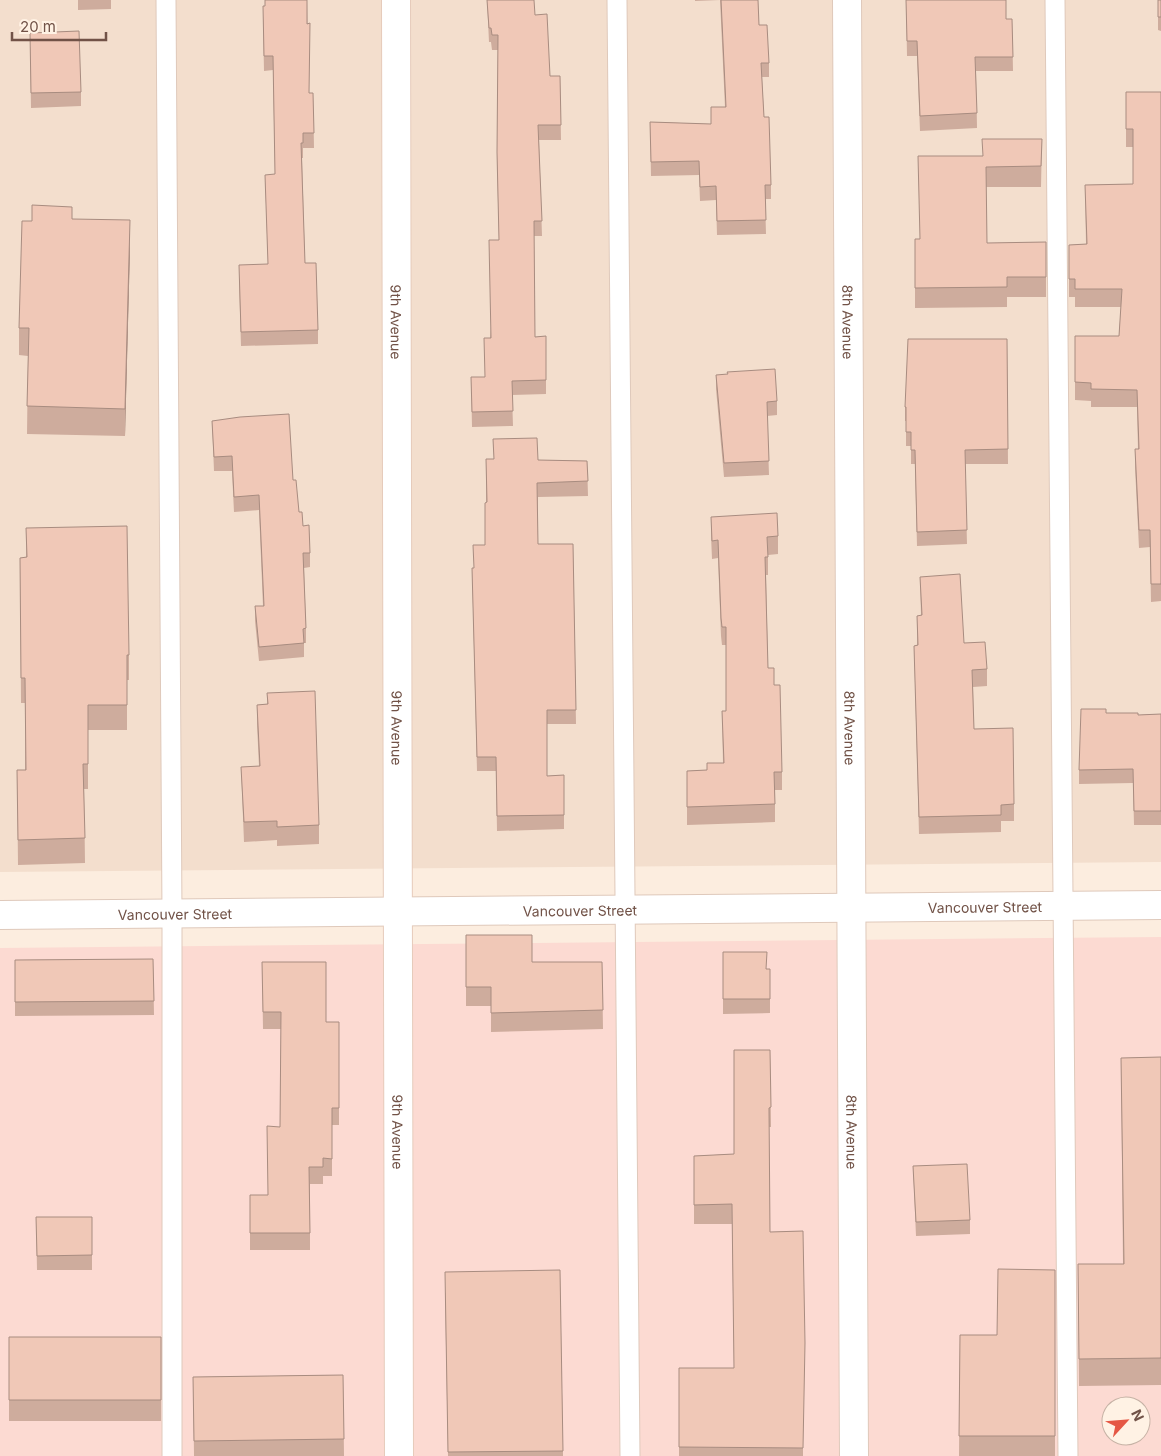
<svg xmlns="http://www.w3.org/2000/svg" width="1161" height="1456" viewBox="0 0 1161 1456" font-family="Inter,sans-serif">
<style>
.residential{fill:#f3decd}
.commercial{fill:#fcdad2;fill-rule:evenodd}
.lines{fill:none;stroke-linecap:round;stroke-linejoin:round}
.lane-casing{stroke:#dfc9bb;stroke-width:21}
.street-casing{stroke:#dfc9bb;stroke-width:30}
.secondary-casing{stroke:#e6cbbb;stroke-width:30}
.lane{stroke:#fff;stroke-width:19}
.street{stroke:#fff;stroke-width:28}
.secondary{stroke:#fff;stroke-width:28}
.wall{fill:#ceac9d}
.shaded-wall{fill:#a88c80}
.building{fill:#f0c8b7;stroke:#a88c80}
.labels{text-anchor:middle;dominant-baseline:central;stroke-width:4;stroke-linejoin:round;paint-order:stroke}
.street-label{font-size:14px;fill:#715247;stroke:#fff2e4}
</style>
<rect width="100%" height="100%" fill="#fceddf"/>
<!-- residential -->
<path class="residential" d="M 0,0 L 1161,0 L 1161,862 L 0,872 Z"/>
<!-- commercial -->
<path class="commercial" d="M 1161,937 L 1161,1456 L 0,1456 L 0,948 ZM 1111,1406 L 1141,1406 L 1141,1436 L 1111,1436 Z"/>
<g class="lines">
<defs>
<path id="lane" d="M 166,0 L 172,913 L 172,1456
M 617,0 L 630,1456
M 1055,0 L 1068,1456"/>
<g id="street">
<path id="s1" d="M 847,0 L 854,1456"/>
<path id="s2" d="M 0,915 L 1161,905"/>
</g>
<g id="secondary">
<path id="s3" d="M 396,0 L 399,1456"/>
</g>
</defs>
<!-- lane casing -->
<use href="#lane" class="lane-casing"/>
<!-- street casing -->
<use href="#street" class="street-casing"/>
<!-- secondary casing -->
<use href="#secondary" class="secondary-casing"/>
<!-- lane -->
<use href="#lane" class="lane"/>
<!-- street -->
<use href="#street" class="street"/>
<!-- secondary -->
<use href="#secondary" class="secondary"/>
</g>
<!-- wall -->
<path class="wall" d="M 78,0 L 111,0 L 111,9 L 78,10 Z
M 265,0 L 307,0 L 309,93 L 313,93 L 314,148 L 303,148 L 303,158 L 302,158 L 305,263 L 318,330 L 318,344 L 241,346 L 239,279 L 268,264 L 265,175 L 275,175 L 273,70 L 264,71 L 263,21 L 265,6 Z
M 487,0 L 535,15 L 550,76 L 560,76 L 561,140 L 539,140 L 542,236 L 534,236 L 535,337 L 546,336 L 546,394 L 512,395 L 513,426 L 472,427 L 471,377 L 485,377 L 490,338 L 499,240 L 497,166 L 498,50 L 492,50 L 491,42 L 489,42 Z
M 695,0 L 758,0 L 759,25 L 769,63 L 769,77 L 762,77 L 764,117 L 771,185 L 771,199 L 765,199 L 766,234 L 717,235 L 716,200 L 700,201 L 699,175 L 651,176 L 650,122 L 711,124 L 725,107 L 720,0 L 695,1 Z
M 906,0 L 1006,19 L 1012,19 L 1013,71 L 976,71 L 977,128 L 920,131 L 917,56 L 907,56 Z
M 1158,0 L 1161,0 L 1161,31 L 1158,30 Z
M 30,47 L 81,92 L 81,106 L 31,108 Z
M 1126,92 L 1161,92 L 1161,601 L 1151,602 L 1150,547 L 1139,548 L 1135,467 L 1135,449 L 1138,449 L 1137,407 L 1091,407 L 1091,401 L 1075,400 L 1075,336 L 1119,336 L 1121,307 L 1075,307 L 1075,297 L 1069,297 L 1069,245 L 1086,244 L 1085,185 L 1133,184 L 1133,147 L 1126,147 Z
M 1042,139 L 1041,187 L 986,187 L 987,243 L 1046,242 L 1046,297 L 1007,297 L 1007,307 L 915,308 L 915,239 L 920,239 L 982,156 Z
M 72,219 L 130,248 L 125,436 L 27,434 L 28,356 L 19,355 L 19,328 L 32,221 Z
M 1007,339 L 1008,464 L 965,464 L 967,544 L 917,546 L 915,464 L 911,464 L 911,446 L 906,446 L 906,421 L 905,421 L 905,407 Z
M 716,375 L 777,401 L 777,415 L 767,416 L 769,475 L 724,477 L 716,389 Z
M 212,421 L 293,480 L 299,512 L 310,553 L 310,567 L 304,568 L 306,628 L 306,643 L 304,643 L 304,657 L 259,661 L 255,621 L 255,606 L 263,606 L 259,510 L 234,512 L 232,471 L 214,471 Z
M 493,439 L 538,460 L 587,461 L 588,496 L 538,497 L 538,544 L 573,544 L 576,724 L 547,724 L 547,776 L 564,775 L 564,829 L 497,831 L 496,771 L 477,771 L 472,568 L 474,568 L 485,545 L 486,503 L 486,459 L 494,459 Z
M 711,517 L 778,536 L 778,554 L 768,555 L 768,575 L 766,575 L 768,668 L 774,685 L 782,772 L 782,790 L 775,790 L 775,822 L 687,825 L 687,771 L 707,770 L 723,763 L 722,711 L 726,711 L 726,645 L 722,645 L 721,636 L 718,558 L 712,559 L 711,535 Z
M 26,528 L 129,655 L 129,680 L 127,680 L 127,730 L 88,730 L 88,789 L 84,789 L 85,863 L 18,865 L 17,770 L 25,770 L 25,703 L 21,703 L 20,558 L 26,557 Z
M 920,577 L 964,643 L 987,669 L 987,686 L 973,687 L 974,729 L 1014,804 L 1014,821 L 1001,821 L 1001,832 L 919,834 L 914,646 L 917,645 L 917,616 L 921,615 Z
M 267,693 L 319,825 L 319,844 L 277,846 L 277,840 L 244,842 L 241,767 L 259,766 L 257,724 L 257,705 L 267,704 Z
M 1106,713 L 1138,715 L 1161,714 L 1161,825 L 1134,825 L 1133,783 L 1079,784 L 1079,770 Z
M 466,935 L 532,962 L 602,962 L 603,1029 L 491,1032 L 491,1006 L 466,1006 Z
M 723,952 L 767,969 L 770,969 L 770,1013 L 723,1014 Z
M 153,959 L 154,1015 L 15,1016 L 15,960 Z
M 262,962 L 326,1022 L 339,1022 L 339,1125 L 332,1125 L 332,1176 L 323,1176 L 323,1184 L 310,1184 L 310,1250 L 250,1250 L 250,1195 L 268,1195 L 280,1127 L 281,1029 L 263,1029 Z
M 770,1050 L 771,1127 L 769,1127 L 770,1232 L 803,1231 L 803,1456 L 679,1456 L 679,1368 L 734,1368 L 732,1224 L 694,1224 L 694,1156 L 734,1154 Z
M 1161,1057 L 1161,1385 L 1079,1386 L 1078,1264 L 1123,1264 L 1121,1058 Z
M 913,1166 L 970,1220 L 970,1234 L 916,1236 Z
M 36,1217 L 92,1217 L 92,1270 L 37,1270 Z
M 560,1270 L 563,1456 L 448,1456 L 445,1293 Z
M 1055,1270 L 1055,1456 L 959,1456 L 960,1335 L 997,1335 Z
M 9,1337 L 161,1337 L 161,1421 L 9,1421 Z
M 343,1375 L 344,1456 L 194,1456 L 193,1377 Z"/>
<!-- shaded-wall -->
<path class="shaded-wall" d="M 130,220 L 130,248 L 125,436 L 125,409 Z"/>
<!-- building -->
<path class="building" d="M 265,0 L 307,0 L 307,24 L 310,23 L 309,93 L 313,93 L 314,133 L 303,133 L 303,143 L 301,143 L 305,263 L 316,263 L 318,330 L 241,332 L 239,265 L 268,264 L 265,175 L 275,174 L 273,56 L 264,56 L 263,6 L 265,6 Z
M 487,0 L 534,0 L 535,15 L 547,14 L 550,76 L 560,76 L 561,125 L 538,125 L 542,221 L 534,221 L 535,337 L 546,336 L 546,380 L 512,381 L 513,411 L 472,412 L 471,377 L 485,377 L 484,338 L 491,338 L 489,240 L 499,240 L 497,152 L 498,35 L 492,35 L 491,28 L 489,28 Z
M 721,0 L 758,0 L 759,25 L 767,25 L 769,63 L 761,63 L 764,117 L 769,117 L 771,185 L 765,185 L 766,220 L 717,221 L 716,186 L 700,187 L 699,161 L 651,162 L 650,122 L 711,124 L 711,107 L 726,107 Z
M 906,0 L 1006,0 L 1006,19 L 1012,19 L 1013,57 L 975,57 L 977,113 L 920,116 L 917,41 L 907,41 Z
M 1158,0 L 1161,0 L 1161,17 L 1158,17 Z
M 79,31 L 81,92 L 31,93 L 30,33 Z
M 1126,92 L 1161,92 L 1161,584 L 1151,584 L 1150,530 L 1139,530 L 1135,449 L 1139,449 L 1137,390 L 1091,389 L 1091,383 L 1075,382 L 1075,336 L 1119,336 L 1122,289 L 1075,289 L 1075,279 L 1069,279 L 1069,245 L 1087,244 L 1085,185 L 1133,184 L 1133,129 L 1126,129 Z
M 982,139 L 1042,139 L 1041,166 L 986,167 L 987,243 L 1046,242 L 1046,277 L 1007,277 L 1007,287 L 915,288 L 915,239 L 920,239 L 918,156 L 983,156 Z
M 32,205 L 72,207 L 72,219 L 130,220 L 125,409 L 27,406 L 29,328 L 19,328 L 22,221 L 32,221 Z
M 908,339 L 1007,339 L 1008,449 L 965,450 L 967,530 L 917,532 L 915,450 L 911,450 L 911,432 L 906,432 L 906,407 L 905,407 Z
M 775,369 L 777,401 L 767,402 L 769,461 L 724,463 L 716,375 L 728,374 L 727,372 Z
M 289,414 L 293,480 L 296,480 L 299,512 L 302,512 L 303,526 L 309,525 L 310,553 L 303,553 L 306,628 L 303,629 L 304,643 L 259,647 L 255,606 L 264,606 L 259,495 L 234,497 L 232,456 L 214,457 L 212,421 L 240,417 Z
M 537,438 L 538,460 L 587,461 L 588,481 L 537,483 L 538,544 L 573,544 L 576,710 L 547,710 L 547,776 L 564,775 L 564,815 L 497,816 L 496,757 L 477,757 L 472,568 L 474,568 L 473,545 L 485,545 L 485,503 L 487,502 L 486,459 L 494,459 L 493,439 Z
M 777,513 L 778,536 L 767,537 L 768,557 L 765,557 L 768,668 L 774,668 L 774,685 L 780,685 L 782,772 L 774,772 L 775,804 L 687,807 L 687,771 L 707,770 L 707,763 L 724,763 L 722,711 L 726,711 L 726,627 L 722,627 L 721,618 L 718,540 L 712,541 L 711,517 Z
M 127,526 L 129,655 L 127,655 L 127,705 L 88,705 L 88,764 L 83,764 L 85,838 L 18,840 L 17,770 L 26,770 L 25,678 L 21,678 L 20,558 L 27,557 L 26,528 Z
M 960,574 L 964,643 L 985,642 L 987,669 L 972,670 L 974,729 L 1013,728 L 1014,804 L 1001,805 L 1001,815 L 919,817 L 914,646 L 918,645 L 917,616 L 922,615 L 920,577 Z
M 315,691 L 319,825 L 277,827 L 277,821 L 244,822 L 241,767 L 260,766 L 257,705 L 268,704 L 267,693 Z
M 1081,709 L 1106,709 L 1106,713 L 1138,713 L 1138,715 L 1161,714 L 1161,811 L 1134,811 L 1133,769 L 1079,770 Z
M 466,935 L 532,935 L 532,962 L 602,962 L 603,1010 L 491,1013 L 491,987 L 466,987 Z
M 723,952 L 767,952 L 766,969 L 770,969 L 770,999 L 723,999 Z
M 153,959 L 154,1001 L 15,1002 L 15,960 Z
M 262,962 L 326,962 L 326,1022 L 339,1022 L 339,1108 L 332,1108 L 332,1159 L 323,1158 L 323,1167 L 309,1167 L 310,1233 L 250,1233 L 250,1195 L 268,1195 L 267,1126 L 280,1127 L 281,1012 L 263,1012 Z
M 734,1050 L 770,1050 L 771,1107 L 769,1108 L 770,1232 L 803,1231 L 805,1343 L 803,1448 L 679,1447 L 679,1368 L 734,1368 L 732,1204 L 694,1205 L 694,1156 L 734,1154 Z
M 1161,1057 L 1161,1358 L 1079,1359 L 1078,1264 L 1124,1264 L 1121,1058 Z
M 967,1164 L 970,1220 L 916,1222 L 913,1166 Z
M 36,1217 L 92,1217 L 92,1255 L 37,1256 Z
M 998,1269 L 1055,1270 L 1055,1436 L 959,1436 L 960,1335 L 997,1335 Z
M 560,1270 L 563,1451 L 448,1452 L 445,1272 Z
M 9,1337 L 161,1337 L 161,1400 L 9,1400 Z
M 343,1375 L 344,1439 L 194,1441 L 193,1377 Z"/>
<g class="labels">
<!-- street labels -->
<g class="street-label">
<text stroke="none"><textPath href="#s3" startOffset="322">9th Avenue</textPath></text>
<text stroke="none"><textPath href="#s1" startOffset="322">8th Avenue</textPath></text>
<text stroke="none"><textPath href="#s3" startOffset="728">9th Avenue</textPath></text>
<text stroke="none"><textPath href="#s1" startOffset="728">8th Avenue</textPath></text>
<text stroke="none"><textPath href="#s2" startOffset="985">Vancouver Street</textPath></text>
<text stroke="none"><textPath href="#s2" startOffset="580">Vancouver Street</textPath></text>
<text stroke="none"><textPath href="#s2" startOffset="175">Vancouver Street</textPath></text>
<text stroke="none"><textPath href="#s3" startOffset="1132">9th Avenue</textPath></text>
<text stroke="none"><textPath href="#s1" startOffset="1132">8th Avenue</textPath></text>
</g>
</g>
<!-- north arrow -->
<g transform="translate(1126 1421) rotate(64)"><circle r="24" fill="#fff2e4" stroke="#c6b2a5"/>
<path d="M0-4L9 19L0 12L-9 19Z" fill="#e55744"/>
<text y="-8" font-size="14" font-weight="bold" text-anchor="middle" fill="#715247">N</text>
</g>
<!-- scale -->
<path d="M12 32v8h94v-8" fill="none" stroke="#715247" stroke-width="2.5"/>
<text x="20" y="32" font-size="15" fill="#715247" stroke="#fff2e4" stroke-width="4" paint-order="stroke">20 m</text>
</svg>
